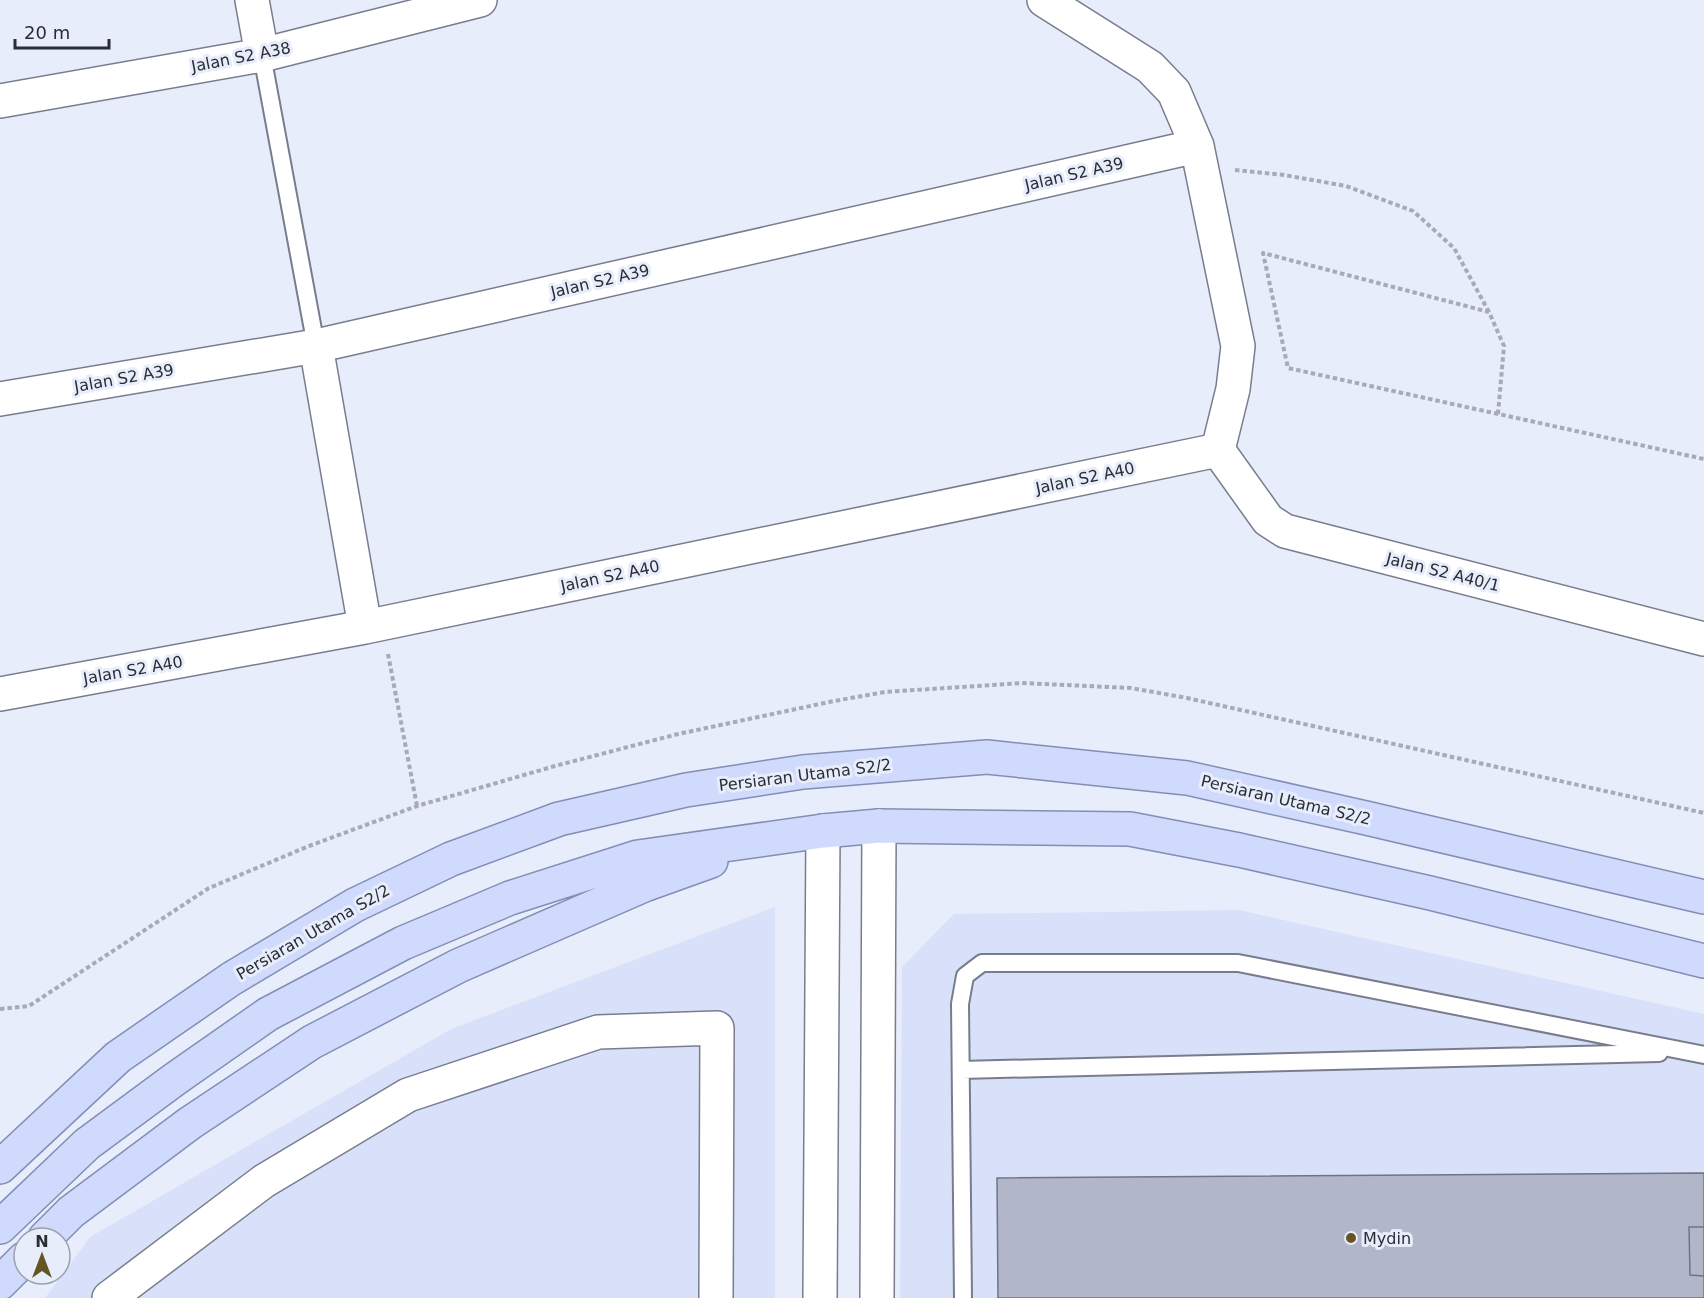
<svg xmlns="http://www.w3.org/2000/svg" width="1704" height="1298" viewBox="0 0 1704 1298" font-family="'DejaVu Sans',sans-serif">
<style>
.built{fill:#d9e1fa}
.building{fill:#b1b7c9;stroke:#6f7485;stroke-width:1.5}
.lines{fill:none;stroke-linecap:round;stroke-linejoin:round}
.service-casing{stroke:#787d8e;stroke-width:20}
.minor-casing{stroke:#787d8e;stroke-width:36}
.tertiary-casing{stroke:#787d8e;stroke-width:36}
.primary-casing{stroke:#828eb5;stroke-width:36}
.path{stroke:#a7abb7;stroke-width:4;stroke-dasharray:4.5 3;stroke-linecap:butt}
.service{stroke:#fff;stroke-width:16}
.minor{stroke:#fff;stroke-width:33}
.tertiary{stroke:#fff;stroke-width:33}
.primary{stroke:#d0dafc;stroke-width:33}
.poi-dot{fill:#655523;stroke:#e8edfc;stroke-width:2}
.labels{text-anchor:middle;dominant-baseline:central;stroke-width:6;stroke-linejoin:round;paint-order:stroke}
.street-label{font-size:16px;fill:#2b2d34;stroke:#e8edfc}
.poi-label{font-size:16px;fill:#2b2d34;stroke:#e8edfc;text-anchor:start}
</style>
<rect width="100%" height="100%" fill="#e8edfc"/>
<!-- built -->
<path class="built" d="M 775,907 L 775,1298 L 45,1298 L 90,1237 L 451,1029 Z
M 1239,910 L 1704,1014 L 1704,1298 L 900,1298 L 902,967 L 954,914 Z"/>
<!-- building -->
<path class="building" d="M 1704,1173 L 1704,1298 L 998,1298 L 997,1178 Z
M 1689,1227 L 1704,1227 L 1704,1276 L 1690,1275 Z"/>
<g class="lines">
<defs>
<path id="service" d="M 262,55 L 316,346
M 961,1070 L 1659,1053
M 963,1298 L 960,1004 L 965,976 L 982,963 L 1238,963 L 1704,1055"/>
<path id="minor" d="M 252,0 L 262,55
M 1044,0 L 1150,67 L 1174,92 L 1197,146 L 1238,346 L 1233,389 L 1218,450
M 0,101 L 262,55 L 480,0
M 316,346 L 365,627
M 0,399 L 316,346 L 1197,146
M 1218,450 L 1268,520 L 1285,531 L 1704,639
M 0,694 L 365,627 L 1218,450
M 109,1298 L 264,1181 L 408,1095 L 598,1032 L 717,1028 L 716,1298"/>
<path id="tertiary" d="M 820,1298 L 823,831
M 877,1298 L 879,826"/>
<path id="primary" d="M 0,1167 L 118,1057 L 231,979 L 355,905 L 451,859 L 559,819 L 686,790 L 803,772 L 987,757 L 1187,778 L 1366,818 L 1704,897
M 0,1227 L 87,1144 L 175,1079 L 268,1014 L 403,943 L 510,898 L 638,857 L 823,831 L 879,826 L 1130,829 L 1239,850 L 1430,893 L 1704,961
M 45,1238 L 71,1212 L 190,1123 L 312,1042 L 458,966 L 644,885 L 711,861
M 0,1283 L 24,1259"/>
</defs>
<!-- service casing -->
<use href="#service" class="service-casing"/>
<!-- minor casing -->
<use href="#minor" class="minor-casing"/>
<!-- tertiary casing -->
<use href="#tertiary" class="tertiary-casing"/>
<!-- primary casing -->
<use href="#primary" class="primary-casing"/>
<!-- path -->
<path class="path" d="M 1235,170 L 1284,175 L 1346,186 L 1413,211 L 1454,248 L 1489,312
M 1498,414 L 1504,346 L 1489,312 L 1263,253 L 1288,368 L 1704,459
M 388,654 L 417,806
M 0,1009 L 29,1006 L 209,888 L 309,846 L 417,806 L 555,766 L 678,734 L 834,701 L 885,692 L 1022,683 L 1131,688 L 1187,698 L 1704,813"/>
<!-- service -->
<use href="#service" class="service"/>
<!-- minor -->
<use href="#minor" class="minor"/>
<!-- tertiary -->
<use href="#tertiary" class="tertiary"/>
<!-- primary -->
<use href="#primary" class="primary"/>
</g>
<!-- markers -->
<circle class="poi-dot" cx="1351" cy="1238" r="6"/>
<g class="labels">
<!-- street labels -->
<g class="street-label">
<text transform="translate(241 57) rotate(-11)">Jalan S2 A38</text>
<text transform="translate(1074 174) rotate(-13)">Jalan S2 A39</text>
<text transform="translate(600 281) rotate(-13)">Jalan S2 A39</text>
<text transform="translate(124 378) rotate(-10)">Jalan S2 A39</text>
<text transform="translate(1085 478) rotate(-12)">Jalan S2 A40</text>
<text transform="translate(1443 572) rotate(14)">Jalan S2 A40/1</text>
<text transform="translate(610 576) rotate(-12)">Jalan S2 A40</text>
<text transform="translate(133 670) rotate(-10)">Jalan S2 A40</text>
<text transform="translate(805 775) rotate(-7)">Persiaran Utama S2/2</text>
<text transform="translate(1286 800) rotate(13)">Persiaran Utama S2/2</text>
<text transform="translate(313 932) rotate(-30)">Persiaran Utama S2/2</text>
</g>
<!-- poi labels -->
<g class="poi-label">
<text x="1363" y="1238">Mydin</text>
</g>
</g>
<!-- north arrow -->
<g transform="translate(42 1256)"><circle r="28" fill="#e8edfc" stroke="#9ca0ac" stroke-width="1.5"/>
<path d="M0-4.5L10 22L0 15L-10 22Z" fill="#655523"/>
<text y="-9" font-size="16" font-weight="bold" text-anchor="middle" fill="#2b2d34">N</text>
</g>
<!-- scale -->
<path d="M15 39v9h94v-9" fill="none" stroke="#2b2d34" stroke-width="3"/>
<text x="24" y="39" font-size="18" fill="#2b2d34" stroke="#e8edfc" stroke-width="4.5" paint-order="stroke">20 m</text>
</svg>
